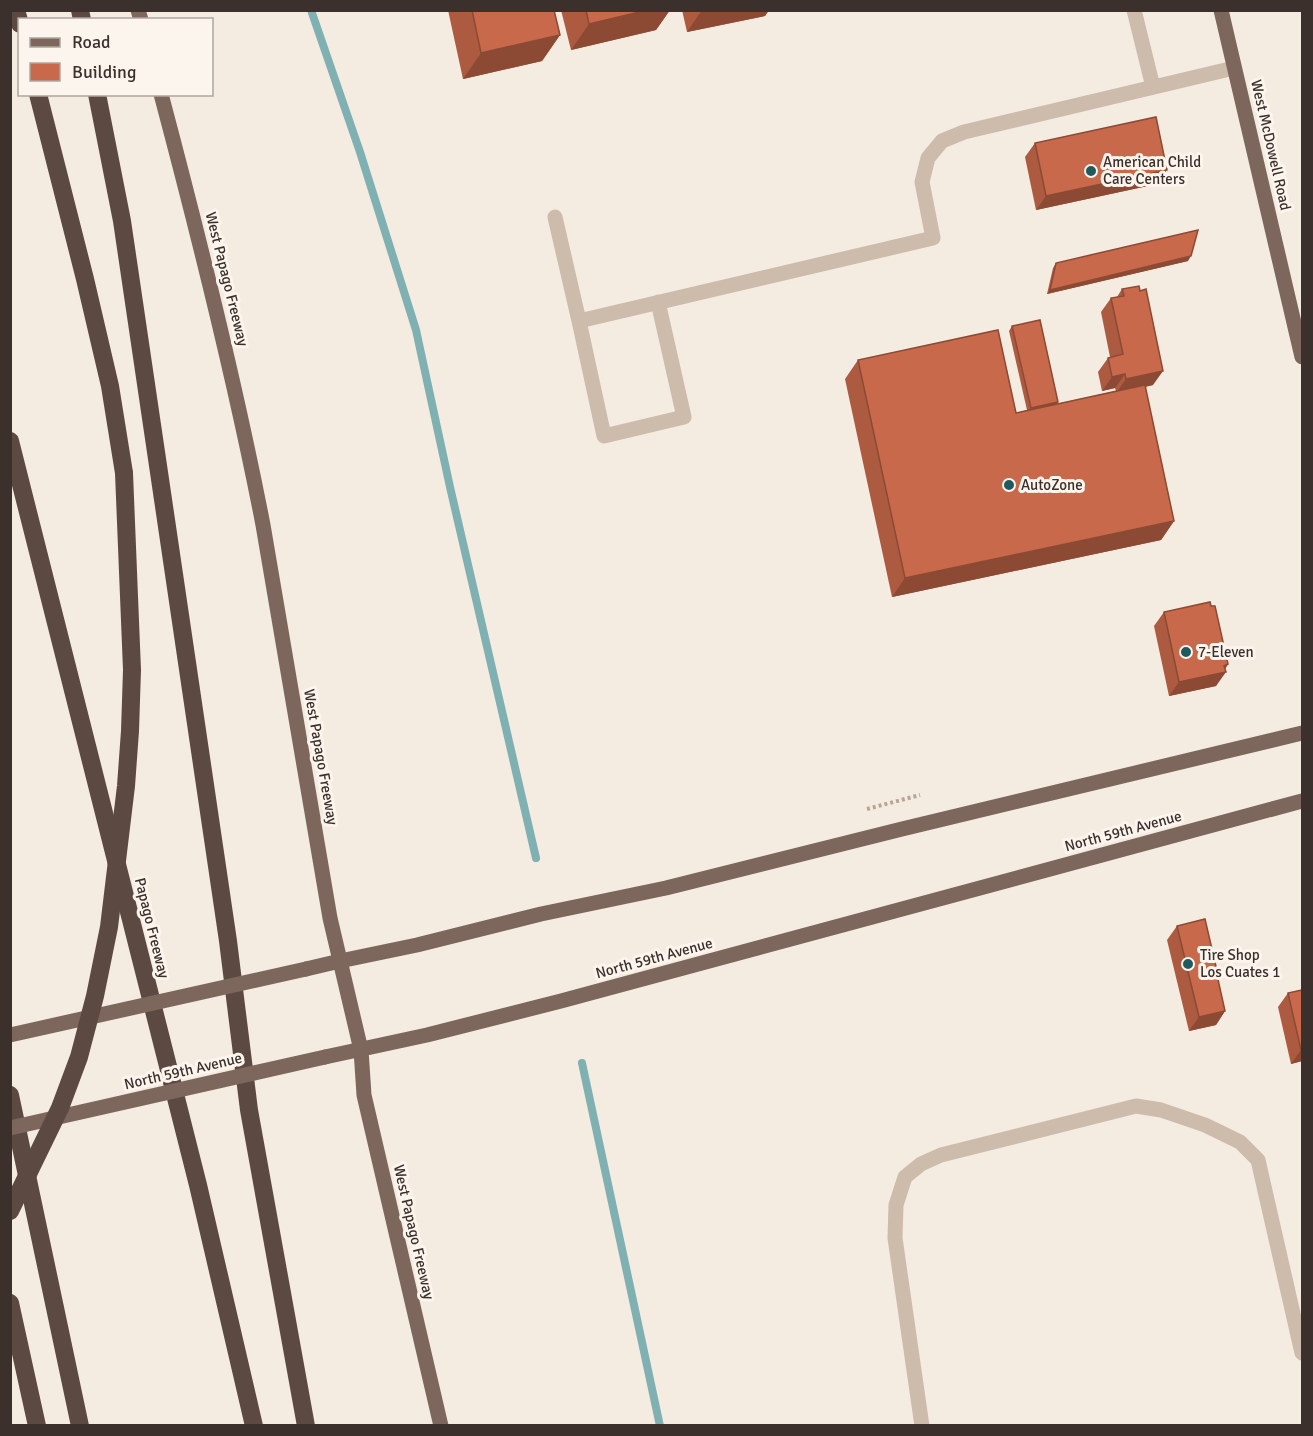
<svg xmlns="http://www.w3.org/2000/svg" width="1313" height="1436" viewBox="0 0 1313 1436" font-family="Signika,sans-serif">
<style>
.lines{fill:none;stroke-linecap:round;stroke-linejoin:round}
.stream{stroke:#7fb0b2;stroke-width:8}
.path{stroke:#b9a596;stroke-width:4;stroke-dasharray:3 3;stroke-linecap:butt}
.minor{stroke:#cdbbac;stroke-width:15}
.major{stroke:#7d675c;stroke-width:15}
.highway{stroke:#5c4a42;stroke-width:18}
.major-bridge{stroke:#7d675c;stroke-width:15}
.highway-bridge{stroke:#5c4a42;stroke-width:18}
.wall{fill:#ac5a40}
.shaded-wall{fill:#8c4a34}
.building{fill:#c8694b;stroke:#8c4a34;stroke-width:1.5}
.poi-dot{fill:#1f5a5e;stroke:#fbf5ee;stroke-width:2}
.labels{text-anchor:middle;dominant-baseline:central;stroke-width:6;stroke-linejoin:round;paint-order:stroke}
.street-label{font-size:15px;fill:#3b302b;stroke:#fbf5ee}
.poi-label{font-size:15px;fill:#3b302b;stroke:#fbf5ee;text-anchor:start}
</style>
<rect width="100%" height="100%" fill="#f4ebe1"/>
<g class="lines">
<!-- stream -->
<path class="stream" d="M 311,10 L 360,152 L 416,330 L 450,487 L 536,858
M 582,1063 L 660,1426"/>
<!-- path -->
<path class="path" d="M 867,809 L 920,795"/>
<!-- minor -->
<path class="minor" d="M 1134,10 L 1153,87
M 555,217 L 579,321 L 933,238 L 922,182 L 928,158 L 942,141 L 964,132 L 1234,68
M 579,321 L 604,436 L 684,417 L 658,302
M 922,1426 L 895,1238 L 896,1205 L 905,1177 L 921,1164 L 941,1155 L 1136,1106 L 1161,1110 L 1205,1125 L 1240,1142 L 1258,1160 L 1302,1353"/>
<!-- major -->
<path class="major" d="M 138,10 L 141,20
M 1221,10 L 1302,357
M 161,94 C 199,237 235,380 263,525 L 330,918 L 361,1050 L 364,1095 L 441,1426
M 306,969 L 340,961 L 417,945 L 541,914 L 666,888 L 902,829 L 1302,733
M 325,1057 L 427,1035 L 561,1001 L 1302,801"/>
<!-- highway -->
<path class="highway" d="M 16,10 L 20,24
M 80,10 L 82,20
M 38,94 L 85,279 L 110,386 L 124,473
M 97,94 L 122,221 L 228,941 L 249,1110 L 306,1426
M 10,441 L 198,1185 L 254,1426
M 10,1095 L 80,1426
M 10,1303 L 37,1426"/>
<!-- major-bridge -->
<path class="major-bridge" d="M 10,1035 L 306,969
M 10,1128 L 325,1057"/>
<!-- highway-bridge -->
<path class="highway-bridge" d="M 10,1211 L 60,1108 L 79,1057 L 95,996 L 109,927 L 126,786 L 130,731 L 132,670 L 124,473"/>
</g>
<!-- wall -->
<path class="wall" d="M 448,10 L 554,10 L 560,35 L 542,61 L 463,79 Z
M 561,10 L 670,10 L 656,30 L 571,50 Z
M 682,10 L 769,10 L 765,16 L 687,32 Z
M 1035,143 L 1157,184 L 1036,210 L 1025,157 Z
M 1188,261 L 1047,294 L 1053,268 L 1056,263 Z
M 1122,289 L 1153,385 L 1145,387 L 1174,521 L 1161,540 L 892,597 L 845,379 L 858,360 L 1016,413 L 1027,410 L 1009,331 L 1012,326 L 1058,402 L 1057,404 L 1116,391 L 1115,388 L 1102,391 L 1098,372 L 1108,358 L 1110,357 L 1101,312 L 1111,298 L 1117,297 Z
M 1164,612 L 1228,664 L 1216,686 L 1169,696 L 1154,626 Z
M 1177,926 L 1218,975 L 1217,976 L 1225,1011 L 1216,1025 L 1189,1031 L 1167,940 Z
M 1302,990 L 1302,1061 L 1291,1064 L 1278,1007 L 1288,993 Z"/>
<!-- shaded-wall -->
<path class="shaded-wall" d="M 648,10 L 670,10 L 656,30 L 571,50 L 589,24 Z
M 702,10 L 769,10 L 765,16 L 687,32 Z
M 560,35 L 542,61 L 463,79 L 481,53 Z
M 1167,170 L 1157,184 L 1036,210 L 1046,196 Z
M 1191,256 L 1188,261 L 1047,294 L 1050,290 Z
M 1163,371 L 1153,385 L 1116,393 L 1126,379 Z
M 1125,374 L 1115,388 L 1102,391 L 1112,377 Z
M 1058,402 L 1055,407 L 1028,413 L 1031,408 Z
M 1174,521 L 1161,540 L 892,597 L 905,578 Z
M 1228,664 L 1222,673 L 1226,672 L 1216,686 L 1169,696 L 1179,682 L 1224,666 Z
M 1225,1011 L 1216,1025 L 1189,1031 L 1199,1017 Z
M 1302,1049 L 1302,1061 L 1291,1064 L 1301,1050 Z"/>
<!-- building -->
<path class="building" d="M 472,10 L 554,10 L 560,35 L 481,53 Z
M 586,10 L 648,10 L 589,24 Z
M 1156,117 L 1167,170 L 1046,196 L 1035,143 Z
M 1198,230 L 1191,256 L 1050,290 L 1056,263 Z
M 1139,286 L 1140,291 L 1146,289 L 1163,371 L 1126,379 L 1125,374 L 1112,377 L 1108,358 L 1123,354 L 1111,298 L 1124,296 L 1122,289 Z
M 1040,320 L 1058,402 L 1031,408 L 1012,326 Z
M 998,330 L 1016,413 L 1145,385 L 1174,521 L 905,578 L 858,360 Z
M 1210,602 L 1211,606 L 1215,606 L 1228,664 L 1224,666 L 1226,672 L 1179,682 L 1164,612 Z
M 1205,919 L 1218,975 L 1217,975 L 1225,1011 L 1199,1017 L 1177,926 Z
M 1302,990 L 1302,1049 L 1301,1050 L 1288,993 Z"/>
<!-- markers -->
<g class="poi-dot">
<circle cx="1091" cy="171" r="6"/>
<circle cx="1009" cy="485" r="6"/>
<circle cx="1186" cy="652" r="6"/>
<circle cx="1188" cy="964" r="6"/>
</g>
<g class="labels">
<!-- street labels -->
<g class="street-label">
<text transform="translate(1271 145) rotate(77)">West McDowell Road</text>
<text transform="translate(227 279) rotate(76)">West Papago Freeway</text>
<text transform="translate(321 757) rotate(80)">West Papago Freeway</text>
<text transform="translate(1123 831) rotate(-15)">North 59th Avenue</text>
<text transform="translate(152 928) rotate(76)">Papago Freeway</text>
<text transform="translate(654 958) rotate(-15)">North 59th Avenue</text>
<text transform="translate(183 1071) rotate(-13)">North 59th Avenue</text>
<text transform="translate(414 1232) rotate(77)">West Papago Freeway</text>
</g>
<!-- poi labels -->
<g class="poi-label">
<text x="1103" y="162">American Child<tspan x="1103" dy="17">Care Centers</tspan></text>
<text x="1021" y="485">AutoZone</text>
<text x="1198" y="652">7-Eleven</text>
<text x="1200" y="955">Tire Shop<tspan x="1200" dy="17">Los Cuates 1</tspan></text>
</g>
</g>
<!-- border -->
<rect width="1313" height="1436" fill="none" stroke="#3b302b" stroke-width="24"/>
<!-- legend -->
<rect x="18" y="18" width="195" height="78" fill="#fbf5ee" stroke="#aea6a0" stroke-width="1.5"/>
<rect x="30" y="38" width="30" height="9" fill="#7d675c" stroke="#aea6a0" stroke-width="1.5"/>
<text x="72" y="48" font-size="18" fill="#3b302b">Road</text>
<rect x="30" y="63" width="30" height="18" fill="#c8694b" stroke="#aea6a0" stroke-width="1.5"/>
<text x="72" y="78" font-size="18" fill="#3b302b">Building</text>
</svg>
